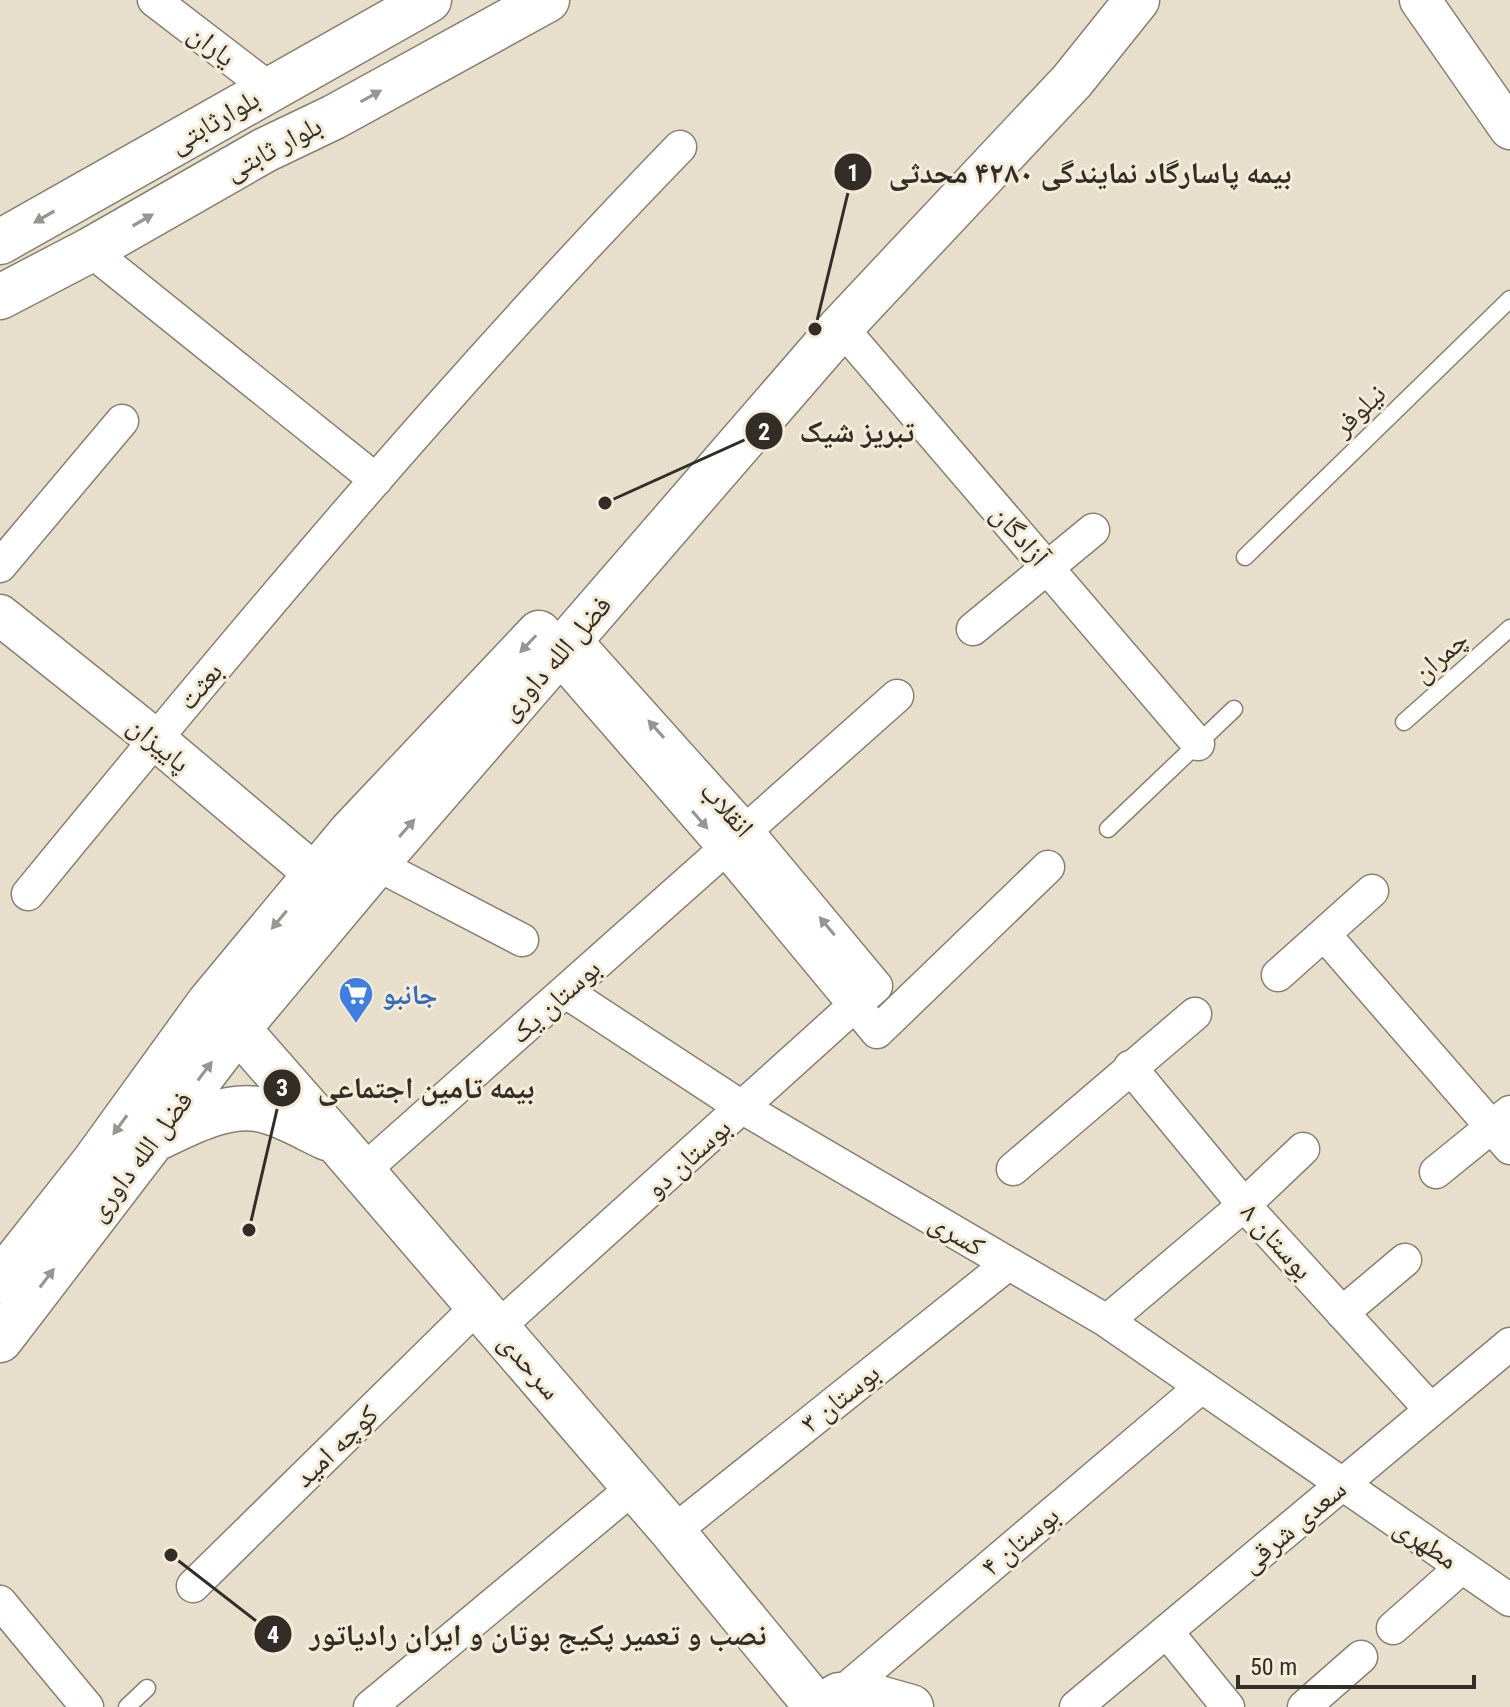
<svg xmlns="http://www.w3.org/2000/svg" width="1510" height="1707" viewBox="0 0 1510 1707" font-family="'Roboto Condensed','Noto Naskh Arabic',sans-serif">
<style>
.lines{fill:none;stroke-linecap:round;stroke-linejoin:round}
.service-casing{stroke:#88806f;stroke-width:19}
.minor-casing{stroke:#88806f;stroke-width:35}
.tertiary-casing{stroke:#88806f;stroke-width:43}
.secondary-casing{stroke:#88806f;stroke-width:47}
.service{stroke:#fff;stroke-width:16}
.minor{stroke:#fff;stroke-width:32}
.tertiary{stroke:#fff;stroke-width:40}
.secondary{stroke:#fff;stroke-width:44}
.oneway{fill:#989693}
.labels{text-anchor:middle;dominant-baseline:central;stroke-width:6;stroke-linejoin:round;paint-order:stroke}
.street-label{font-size:28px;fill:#322e27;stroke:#f4ecd8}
.shop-label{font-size:28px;font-weight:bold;fill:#366cbe;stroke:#f4ecd8;text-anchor:start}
.leader{fill:none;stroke:#322e27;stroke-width:3}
.callout-dot{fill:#322e27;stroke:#f4ecd8;stroke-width:3}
.mark-label{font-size:24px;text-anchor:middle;font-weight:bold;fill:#fff}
.callout-label{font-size:30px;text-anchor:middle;font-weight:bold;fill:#322e27;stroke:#f4ecd8;stroke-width:6;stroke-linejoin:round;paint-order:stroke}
</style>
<rect width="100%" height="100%" fill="#e7decb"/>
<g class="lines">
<defs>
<path id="service" d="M 1245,557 L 1510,299
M 1404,722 L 1510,628
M 1108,829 L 1234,709
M 127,1707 L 147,1688"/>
<path id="minor" d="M 154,0 L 270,89
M 90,250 L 376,480
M 841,327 L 1198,744
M 0,566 L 122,421
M 973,629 L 1093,530
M 557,656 L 726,850 L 877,1032 L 1048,867
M 376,864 L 522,940
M 28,894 C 237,639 450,384 680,147
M 1324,934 L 1510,1148
M 1278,975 L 1372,891
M 566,992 L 743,1108 L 1107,1321 L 1510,1600
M 1130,1067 L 1244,1205 L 1431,1410
M 1013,1169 L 1195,1014
M 362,1172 L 897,696
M 1436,1172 L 1510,1112
M 1342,1313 L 1405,1260
M 1107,1321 L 1244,1205 L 1303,1149
M 497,1328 L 876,986 L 747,831 L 573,637
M 673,1532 L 1008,1264
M 193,1586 L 478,1306
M 0,1602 L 87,1707
M 1393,1628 L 1462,1567
M 1167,1632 L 1228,1707
M 839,1695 L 1200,1388
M 370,1707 L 634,1487
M 1076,1707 L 1510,1344
M 1304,1707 L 1361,1657"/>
<path id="tertiary" d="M 1420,0 L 1510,129
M 0,615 L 155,739 L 316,875"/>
<path id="secondary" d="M 0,242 L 429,0
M 0,297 L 90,250 L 265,150 L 334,117 L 547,0
M 216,1009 L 238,1029 L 338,1143 L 673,1532 L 817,1707
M 155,1139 C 186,1125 222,1104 257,1109 C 281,1113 305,1128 327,1138
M 0,1281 L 94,1162 L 209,1003 L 351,832 L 539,633
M 0,1340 L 238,1029 L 376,864 L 841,327 L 1072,81 L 1137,0
M 819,1707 L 839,1695 L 879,1698 L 911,1707"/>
</defs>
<!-- service casing -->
<use href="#service" class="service-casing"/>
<!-- minor casing -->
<use href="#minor" class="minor-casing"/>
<!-- tertiary casing -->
<use href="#tertiary" class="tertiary-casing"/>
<!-- secondary casing -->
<use href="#secondary" class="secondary-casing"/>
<!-- service -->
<use href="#service" class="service"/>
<!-- minor -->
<use href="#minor" class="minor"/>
<!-- tertiary -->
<use href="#tertiary" class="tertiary"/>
<!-- secondary -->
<use href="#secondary" class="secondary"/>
</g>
<!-- one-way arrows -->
<defs><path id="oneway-solid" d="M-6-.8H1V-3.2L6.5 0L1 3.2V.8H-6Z" transform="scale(2)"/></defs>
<g class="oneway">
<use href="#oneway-solid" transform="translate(371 96) rotate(-29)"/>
<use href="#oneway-solid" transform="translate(44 217) rotate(150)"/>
<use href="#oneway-solid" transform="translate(143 220) rotate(-30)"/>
<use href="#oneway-solid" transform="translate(528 644) rotate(133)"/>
<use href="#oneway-solid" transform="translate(656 729) rotate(-132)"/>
<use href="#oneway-solid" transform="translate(700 820) rotate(49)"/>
<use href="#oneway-solid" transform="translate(407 828) rotate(-49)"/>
<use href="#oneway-solid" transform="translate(279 920) rotate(130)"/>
<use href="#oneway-solid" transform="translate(827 926) rotate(-130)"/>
<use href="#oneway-solid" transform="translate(205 1071) rotate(-53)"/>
<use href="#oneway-solid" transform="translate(120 1125) rotate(126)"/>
<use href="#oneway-solid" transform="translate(47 1278) rotate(-53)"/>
</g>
<!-- icons -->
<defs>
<symbol id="supermarket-pin" viewBox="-11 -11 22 30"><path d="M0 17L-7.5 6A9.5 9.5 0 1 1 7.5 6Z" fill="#3f7fe0" stroke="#f4ecd8"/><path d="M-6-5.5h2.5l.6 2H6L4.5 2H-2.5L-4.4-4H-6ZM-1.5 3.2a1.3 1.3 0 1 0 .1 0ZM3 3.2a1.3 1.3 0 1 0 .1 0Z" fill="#fff"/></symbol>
</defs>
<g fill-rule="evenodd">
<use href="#supermarket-pin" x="336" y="974" width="40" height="54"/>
</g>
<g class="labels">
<!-- street labels -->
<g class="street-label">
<text transform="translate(212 45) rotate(38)">یاران</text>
<text transform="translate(214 121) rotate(-30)">بلوارثابتی</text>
<text transform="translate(273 148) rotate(-28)">بلوار ثابتی</text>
<text transform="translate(1359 410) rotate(-44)">نیلوفر</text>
<text transform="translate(1020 535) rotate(49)">آزادگان</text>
<text transform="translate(1440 656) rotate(-41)">چمران</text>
<text transform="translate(555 658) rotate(-49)">فضل الله داوری</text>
<text transform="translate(200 686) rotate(-50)">بعثت</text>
<text transform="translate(159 744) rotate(40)">پاییزان</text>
<text transform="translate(727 809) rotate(48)">انقلاب</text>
<text transform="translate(555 1001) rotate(-42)">بوستان یک</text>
<text transform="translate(140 1156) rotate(-53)">فضل الله داوری</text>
<text transform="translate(688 1158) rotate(-42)">بوستان دو</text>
<text transform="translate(957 1234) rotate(31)">کسری</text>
<text transform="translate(1277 1241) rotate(48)">بوستان ۸</text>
<text transform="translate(530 1366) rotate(49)">سرحدی</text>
<text transform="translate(840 1398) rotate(-39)">بوستان ۳</text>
<text transform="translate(336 1446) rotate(-44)">کوچه امید</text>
<text transform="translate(1293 1526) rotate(-40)">سعدی شرقی</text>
<text transform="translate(1020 1541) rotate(-40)">بوستان ۴</text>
<text transform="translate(1426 1543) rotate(34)">مطهری</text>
</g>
<!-- shop labels -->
<g class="shop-label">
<text x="382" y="994">جانبو</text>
</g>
</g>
<!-- callouts -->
<path class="leader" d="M815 329L853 172M605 503L764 431M249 1230L282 1088M171 1555L273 1634"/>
<g class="callout-dot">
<circle cx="815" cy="329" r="8"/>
<circle cx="605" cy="503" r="8"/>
<circle cx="249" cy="1230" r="8"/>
<circle cx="171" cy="1555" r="8"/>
<circle cx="853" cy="172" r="20"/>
<circle cx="764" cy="431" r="20"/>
<circle cx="282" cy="1088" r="20"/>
<circle cx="273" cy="1634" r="20"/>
</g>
<g class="mark-label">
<text x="853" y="181">1</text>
<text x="764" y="440">2</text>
<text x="282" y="1096">3</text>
<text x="273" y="1643">4</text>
</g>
<g class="callout-label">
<text x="1090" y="183">بیمه پاسارگاد نمایندگی ۴۲۸۰ محدثی</text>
<text x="857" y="442">تبریز شیک</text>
<text x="426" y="1098">بیمه تامین اجتماعی</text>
<text x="538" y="1645">نصب و تعمیر پکیج بوتان و ایران رادیاتور</text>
</g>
<!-- scale -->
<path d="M1238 1675v12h236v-12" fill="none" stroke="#322e27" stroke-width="4"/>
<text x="1250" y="1675" font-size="24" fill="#322e27" stroke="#f4ecd8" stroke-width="6" paint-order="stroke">50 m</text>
</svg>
